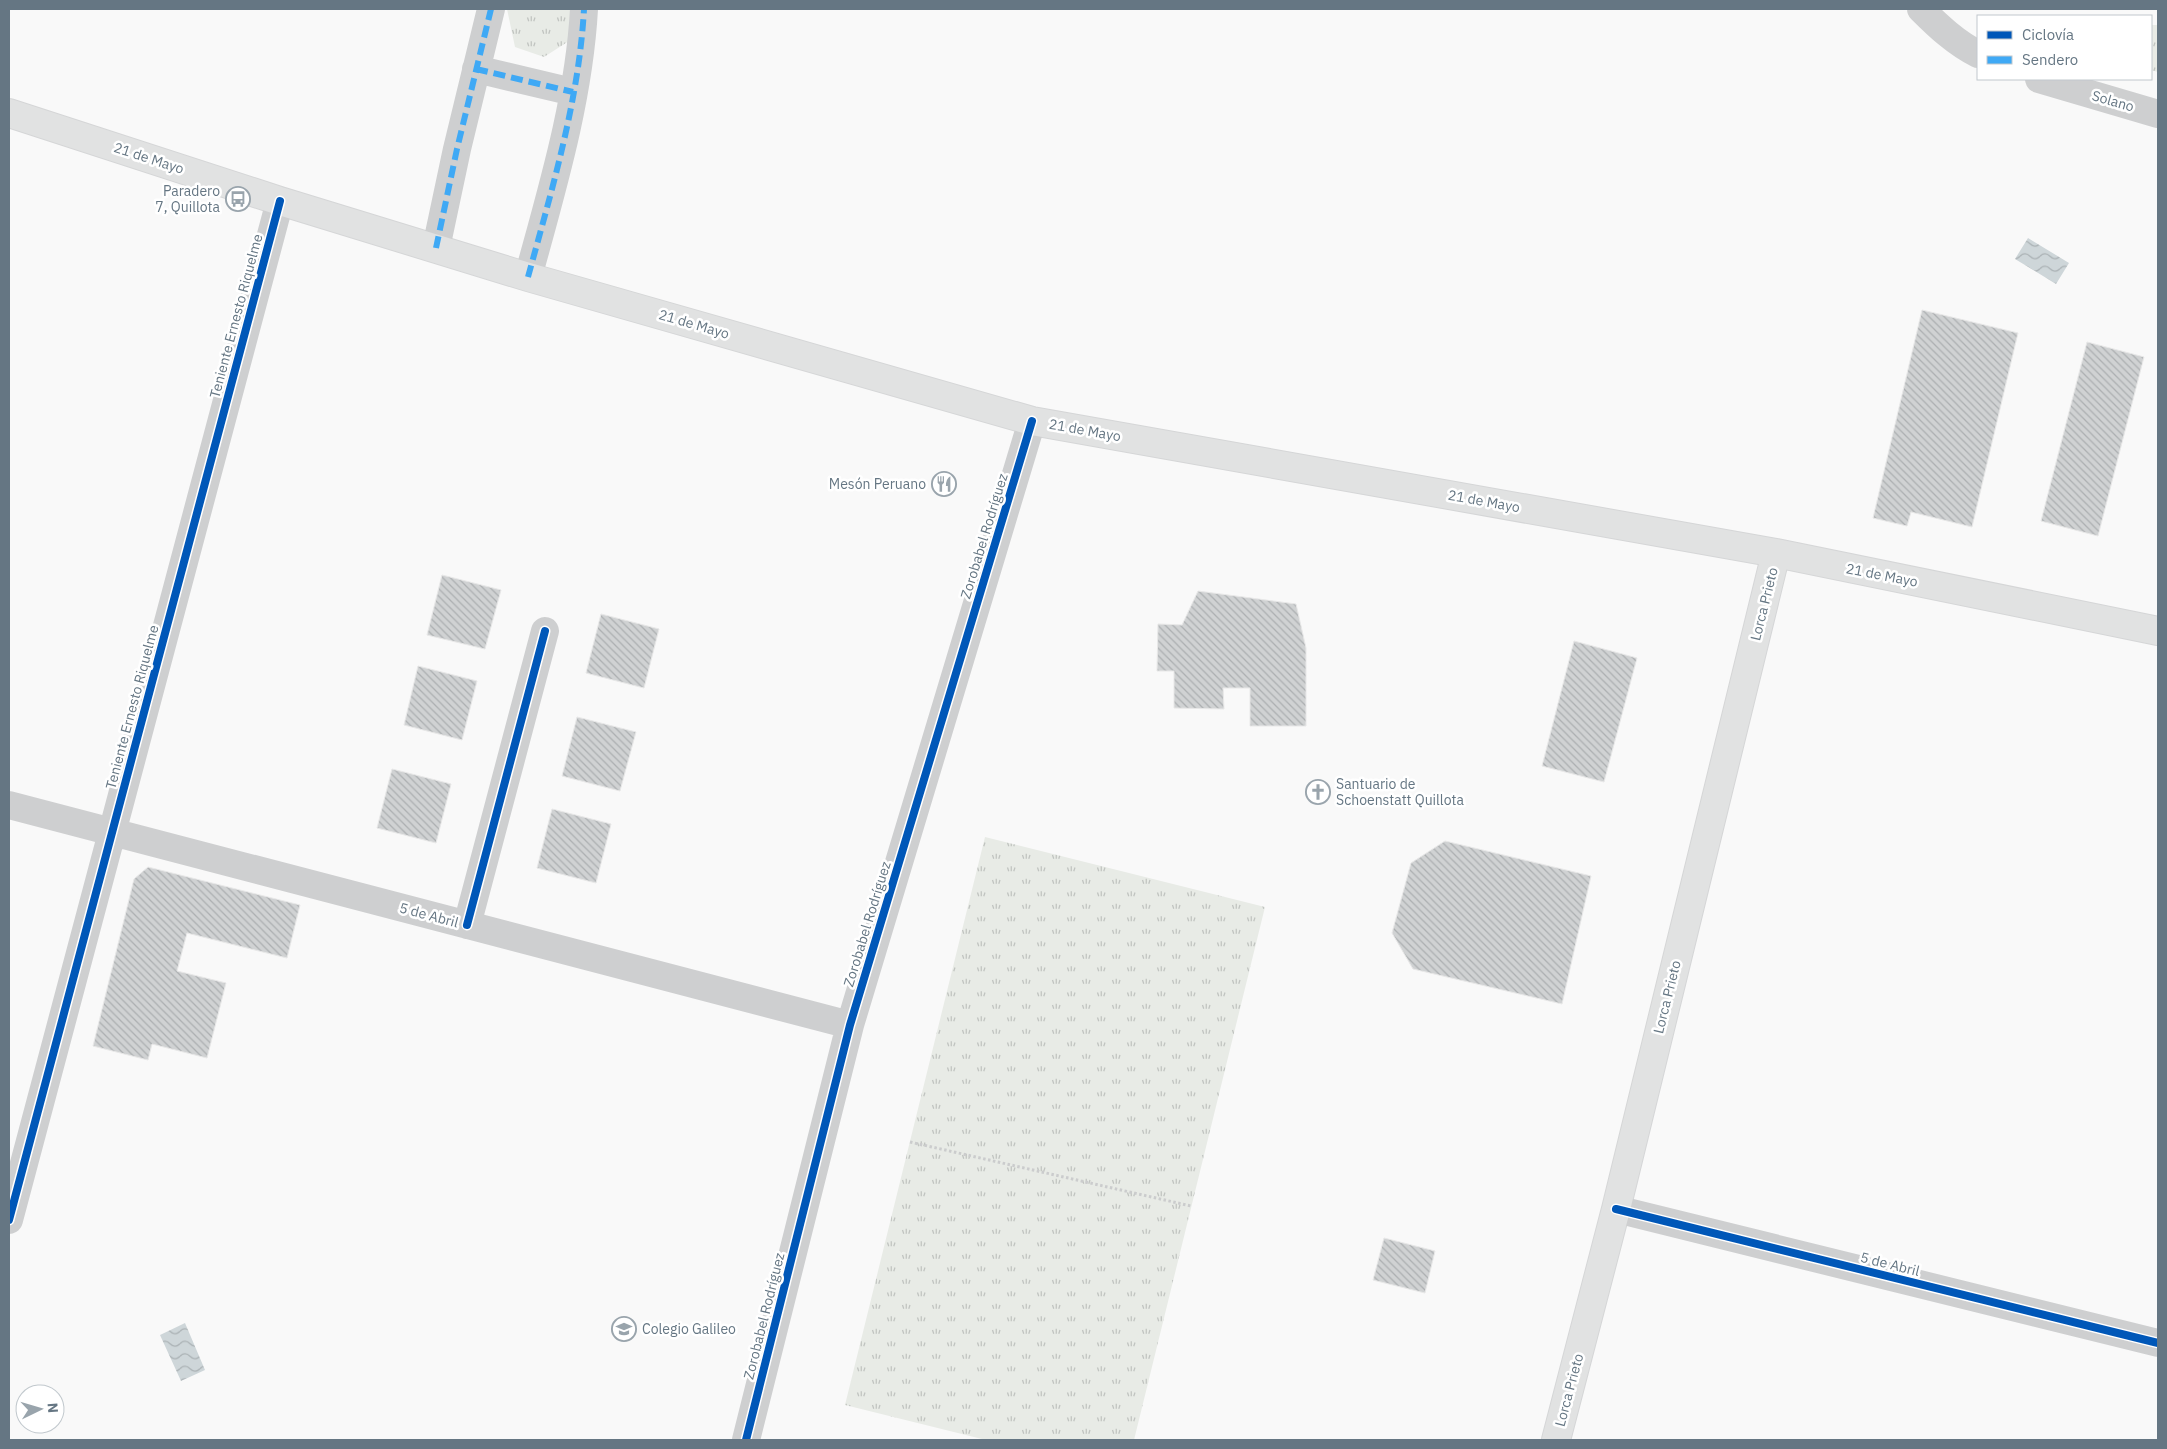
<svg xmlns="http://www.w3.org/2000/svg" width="2167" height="1449" viewBox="0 0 2167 1449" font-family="'IBM Plex Sans',sans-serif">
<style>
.grass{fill:url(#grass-tufts)}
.water{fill:url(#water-waves)}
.building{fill:url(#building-back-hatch);stroke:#e8e8e8}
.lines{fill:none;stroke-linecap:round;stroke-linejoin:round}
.major-casing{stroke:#d5d6d7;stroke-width:30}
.path{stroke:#cbcccd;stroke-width:3;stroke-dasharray:2.5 2.5;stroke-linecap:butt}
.minor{stroke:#cecfd0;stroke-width:28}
.major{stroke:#e1e2e2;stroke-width:28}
.quiet{stroke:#3fa9f5;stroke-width:6;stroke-dasharray:12 6;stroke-linecap:butt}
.cycleway-casing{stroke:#fff;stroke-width:11}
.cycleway{stroke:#0057b8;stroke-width:8}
.labels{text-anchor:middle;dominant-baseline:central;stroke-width:5;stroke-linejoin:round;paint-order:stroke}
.street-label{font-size:14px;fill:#657683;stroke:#fff}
.poi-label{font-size:14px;fill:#657683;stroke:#fff;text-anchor:end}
</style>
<defs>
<pattern id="grass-tufts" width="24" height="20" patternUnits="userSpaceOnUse" patternTransform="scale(1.25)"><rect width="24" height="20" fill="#e8ebe6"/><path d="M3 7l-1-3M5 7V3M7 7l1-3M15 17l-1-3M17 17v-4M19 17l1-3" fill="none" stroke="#c0c3c0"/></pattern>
<pattern id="water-waves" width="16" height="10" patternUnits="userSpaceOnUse" patternTransform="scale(1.25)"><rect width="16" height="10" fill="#ced6d9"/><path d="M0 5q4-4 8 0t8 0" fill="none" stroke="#abb2b5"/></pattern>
<pattern id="building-back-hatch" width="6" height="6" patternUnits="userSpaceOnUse" patternTransform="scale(1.25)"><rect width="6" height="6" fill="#d0d2d3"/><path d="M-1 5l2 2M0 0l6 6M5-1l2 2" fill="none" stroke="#acafb1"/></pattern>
</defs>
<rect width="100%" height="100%" fill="#f9f9f9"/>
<!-- grass -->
<path class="grass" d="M 507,9 L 572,9 L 569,41 L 544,57 L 515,47 Z
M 2151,25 L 2158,25 L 2158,72 L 2151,70 Z
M 985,837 L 1265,907 L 1134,1440 L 986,1440 L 845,1405 Z"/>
<!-- water -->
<path class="water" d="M 2028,238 L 2069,263 L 2056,284 L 2015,259 Z
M 185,1323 L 205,1370 L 181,1381 L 160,1335 Z"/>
<!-- building -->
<path class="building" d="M 1922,310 L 2018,333 L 1972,527 L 1911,512 L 1907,526 L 1873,518 Z
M 2087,342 L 2144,357 L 2098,536 L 2041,521 Z
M 442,575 L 501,590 L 485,649 L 427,635 Z
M 1198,591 L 1296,604 L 1306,648 L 1306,726 L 1250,726 L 1250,688 L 1223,688 L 1224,709 L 1174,708 L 1174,671 L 1157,671 L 1158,624 L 1182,625 Z
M 601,614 L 659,629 L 644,688 L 586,673 Z
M 1574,641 L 1637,658 L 1604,782 L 1542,766 Z
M 418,666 L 477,681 L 462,740 L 404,725 Z
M 577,717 L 636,732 L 620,791 L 562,776 Z
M 392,769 L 451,784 L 436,843 L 377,828 Z
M 552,809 L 611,824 L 596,883 L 537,868 Z
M 1445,841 L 1591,876 L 1562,1004 L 1413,969 L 1392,933 L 1411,863 Z
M 148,867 L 300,905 L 287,958 L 187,933 L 177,971 L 226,983 L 207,1058 L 152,1044 L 148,1060 L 93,1046 L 134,879 Z
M 1384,1238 L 1435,1251 L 1425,1293 L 1373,1280 Z"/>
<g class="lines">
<defs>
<path id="major" d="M 9,113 L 280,201 L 528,277 L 1032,421 L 1776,553 L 2158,631
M 1556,1440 L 1616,1209 L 1776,553"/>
</defs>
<!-- major casing -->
<use href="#major" class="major-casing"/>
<!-- path -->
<path class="path" d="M 910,1142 L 1191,1206"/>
<!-- minor -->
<path class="minor" d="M 1921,9 C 1938,26 1956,43 1978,54
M 476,69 L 573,92
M 2039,79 L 2158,114
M 436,248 L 457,149 L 491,9
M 528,277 C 552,189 579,100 584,9
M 9,805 L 850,1025
M 467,925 L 545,631
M 1616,1209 L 2158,1343
M 9,1220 L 280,201
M 746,1440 L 850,1025 L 1032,421"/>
<!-- major -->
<use href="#major" class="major"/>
<!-- quiet -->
<path class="quiet" d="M 476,69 L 573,92
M 436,248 L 457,149 L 491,9
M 528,277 C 552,189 579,100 584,9"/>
<defs>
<path id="cycleway" d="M 467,925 L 545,631
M 1616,1209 L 2158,1343
M 9,1220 L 280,201
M 746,1440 L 850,1025 L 1032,421"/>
</defs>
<!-- cycleway casing -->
<use href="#cycleway" class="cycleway-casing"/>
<!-- cycleway -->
<use href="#cycleway" class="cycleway"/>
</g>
<!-- icons -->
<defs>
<symbol id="bus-ring" viewBox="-11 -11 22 22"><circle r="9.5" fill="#fff" stroke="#99a4ac" stroke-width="1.5"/><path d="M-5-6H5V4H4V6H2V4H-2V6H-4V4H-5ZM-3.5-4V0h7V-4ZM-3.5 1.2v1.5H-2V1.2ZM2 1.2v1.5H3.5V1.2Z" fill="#99a4ac"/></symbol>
<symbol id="restaurant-ring" viewBox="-11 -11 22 22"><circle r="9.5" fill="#fff" stroke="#99a4ac" stroke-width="1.5"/><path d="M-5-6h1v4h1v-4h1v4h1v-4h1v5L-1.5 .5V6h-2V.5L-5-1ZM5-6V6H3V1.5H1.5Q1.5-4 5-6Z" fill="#99a4ac"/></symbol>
<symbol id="church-ring" viewBox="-11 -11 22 22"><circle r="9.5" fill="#fff" stroke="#99a4ac" stroke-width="1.5"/><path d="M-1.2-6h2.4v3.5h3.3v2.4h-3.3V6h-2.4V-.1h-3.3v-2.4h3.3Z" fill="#99a4ac"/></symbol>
<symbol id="school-ring" viewBox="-11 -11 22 22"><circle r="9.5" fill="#fff" stroke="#99a4ac" stroke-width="1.5"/><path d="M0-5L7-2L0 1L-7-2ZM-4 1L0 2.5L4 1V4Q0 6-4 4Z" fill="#99a4ac"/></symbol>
</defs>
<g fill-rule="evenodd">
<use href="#bus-ring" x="224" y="185" width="28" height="28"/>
<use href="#restaurant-ring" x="930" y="470" width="28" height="28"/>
<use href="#church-ring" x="1304" y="778" width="28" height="28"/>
<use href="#school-ring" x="610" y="1315" width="28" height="28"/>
</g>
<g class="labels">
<!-- street labels -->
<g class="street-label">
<text transform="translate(2113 101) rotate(16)">Solano</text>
<text transform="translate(149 158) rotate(18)">21 de Mayo</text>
<text transform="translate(236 316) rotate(-75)">Teniente Ernesto Riquelme</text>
<text transform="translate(694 324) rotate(16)">21 de Mayo</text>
<text transform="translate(1085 430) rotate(10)">21 de Mayo</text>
<text transform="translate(1484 501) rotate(10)">21 de Mayo</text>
<text transform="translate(984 536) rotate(-73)">Zorobabel Rodríguez</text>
<text transform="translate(1882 575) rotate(11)">21 de Mayo</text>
<text transform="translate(1764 604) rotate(-76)">Lorca Prieto</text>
<text transform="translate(132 707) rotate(-75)">Teniente Ernesto Riquelme</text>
<text transform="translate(429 915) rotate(15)">5 de Abril</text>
<text transform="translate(867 924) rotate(-73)">Zorobabel Rodríguez</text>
<text transform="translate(1667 997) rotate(-76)">Lorca Prieto</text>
<text transform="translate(1890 1264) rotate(14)">5 de Abril</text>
<text transform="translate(764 1316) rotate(-76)">Zorobabel Rodríguez</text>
<text transform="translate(1569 1390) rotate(-75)">Lorca Prieto</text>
</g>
<!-- poi labels -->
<g class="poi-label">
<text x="220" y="191">Paradero<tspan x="220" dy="16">7, Quillota</tspan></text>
<text x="926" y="484">Mesón Peruano</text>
<text x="1336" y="784" text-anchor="start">Santuario de<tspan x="1336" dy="16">Schoenstatt Quillota</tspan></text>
<text x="642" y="1329" text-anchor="start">Colegio Galileo</text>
</g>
</g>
<!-- border -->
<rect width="2167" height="1449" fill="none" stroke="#657683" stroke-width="20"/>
<!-- legend -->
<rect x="1977" y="15" width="175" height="65" fill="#ffffff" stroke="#c1c8cd"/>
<rect x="1987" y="31" width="25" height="8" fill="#0057b8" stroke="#c1c8cd"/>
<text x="2022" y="40" font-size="15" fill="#657683">Ciclovía</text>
<rect x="1987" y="56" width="25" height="8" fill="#3fa9f5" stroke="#c1c8cd"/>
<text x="2022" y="65" font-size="15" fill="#657683">Sendero</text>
<!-- north arrow -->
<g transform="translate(40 1409) rotate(85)"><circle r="24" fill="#ffffff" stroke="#c1c8cd"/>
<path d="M0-4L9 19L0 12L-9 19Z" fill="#99a4ac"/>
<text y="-8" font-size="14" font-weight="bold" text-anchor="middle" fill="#657683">N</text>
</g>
</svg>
